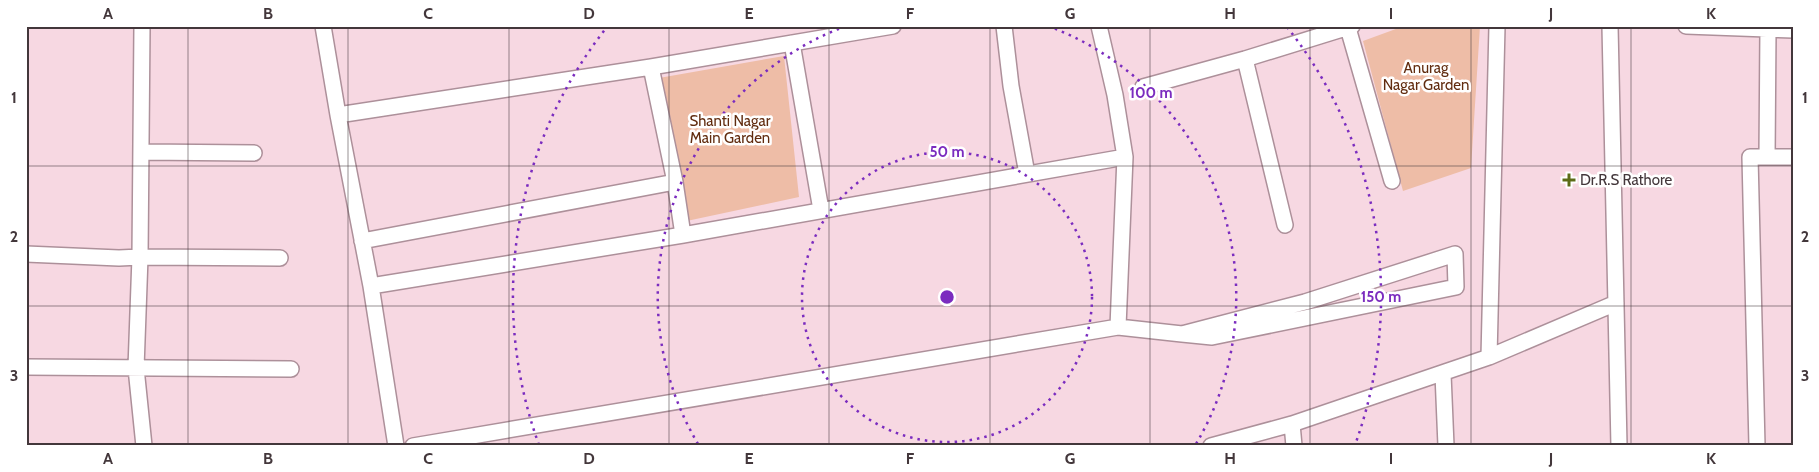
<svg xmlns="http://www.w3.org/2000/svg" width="1819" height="472" viewBox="0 0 1819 472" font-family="Cabin,sans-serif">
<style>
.green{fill:#eebda7}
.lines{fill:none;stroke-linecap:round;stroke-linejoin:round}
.street-casing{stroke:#ad909a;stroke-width:18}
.street{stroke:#fff;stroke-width:15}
.grid{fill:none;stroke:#43373b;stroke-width:1;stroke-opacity:0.55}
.ring{fill:none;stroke:#7b2cbf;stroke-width:2.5;stroke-dasharray:2.5 5}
.poi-dot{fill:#5c6c18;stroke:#fff;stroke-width:2}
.labels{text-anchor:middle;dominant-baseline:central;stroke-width:5;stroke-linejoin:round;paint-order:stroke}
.park-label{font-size:15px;fill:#612c0f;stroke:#fff}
.poi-label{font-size:15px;fill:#43373b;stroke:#fff;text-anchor:start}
.centre{fill:#7b2cbf;stroke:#fff;stroke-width:2.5}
.ring-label{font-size:15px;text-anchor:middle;font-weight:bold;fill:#7b2cbf;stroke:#fff;stroke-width:5;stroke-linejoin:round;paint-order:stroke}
.neatline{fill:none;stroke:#43373b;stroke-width:2}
.grid-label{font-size:16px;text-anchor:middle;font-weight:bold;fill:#43373b}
</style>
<rect width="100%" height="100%" fill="#f7d8e2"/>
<!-- green -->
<path class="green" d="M 1404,26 L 1480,26 L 1471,168 L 1403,191 L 1363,41 Z
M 784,56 L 799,197 L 682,222 L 659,78 Z"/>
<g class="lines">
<defs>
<path id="street" d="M 142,26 L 140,257 L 136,368 L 144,446
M 323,26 L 338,115 L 371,286 L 396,446
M 1004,26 L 1011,86 L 1027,174
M 1099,26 L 1115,95 L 1125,157 L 1118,327
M 1610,26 L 1619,446
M 1686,26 L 1793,30
M 1348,28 L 1392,181
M 792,43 L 821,210
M 1245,59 L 1285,225
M 1143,87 L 1245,59 L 1352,26
M 338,115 L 651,67 L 893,26
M 141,152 L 254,153
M 1767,157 L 1768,29
M 675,182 L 683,235
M 362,241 L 675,182 L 651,67
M 26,254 L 119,258 L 140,257 L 280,258
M 1455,254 L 1456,287 L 1212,337 L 1182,334 L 1305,302 Z
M 371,286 L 683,235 L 1125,157
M 1489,357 L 1497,26
M 26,367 L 291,369
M 1443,374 L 1446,446
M 413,446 L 1118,327 L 1182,334
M 1211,446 L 1292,424
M 1294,446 L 1292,424 L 1489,357 L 1616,303
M 1757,446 L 1750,157 L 1793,157"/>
</defs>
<!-- street casing -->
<use href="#street" class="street-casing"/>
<!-- street -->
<use href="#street" class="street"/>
</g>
<!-- grid -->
<path class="grid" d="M 188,26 L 188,446M 348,26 L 348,446M 509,26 L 509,446M 669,26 L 669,446M 829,26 L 829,446M 990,26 L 990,446M 1150,26 L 1150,446M 1310,26 L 1310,446M 1471,26 L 1471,446M 1631,26 L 1631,446M 26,166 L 1793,166M 26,306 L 1793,306"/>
<!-- distance rings -->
<g class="ring">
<circle cx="947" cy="297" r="145"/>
<path d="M698 444A289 289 0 0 1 846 26M1048 26A289 289 0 0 1 1196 444"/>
<path d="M539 445A434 434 0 0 1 607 27M1287 27A434 434 0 0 1 1355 445"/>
</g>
<!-- markers -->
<path class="poi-dot" d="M1566.5 172.5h5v5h5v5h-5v5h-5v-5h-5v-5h5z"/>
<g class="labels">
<!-- park labels -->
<g class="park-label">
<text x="1426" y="68">Anurag<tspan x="1426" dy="17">Nagar Garden</tspan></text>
<text x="730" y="121">Shanti Nagar<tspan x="730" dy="17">Main Garden</tspan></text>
</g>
<!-- poi labels -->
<g class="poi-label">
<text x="1580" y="180">Dr.R.S Rathore</text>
</g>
</g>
<circle cx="947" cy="297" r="8" class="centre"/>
<g class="ring-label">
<text x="1151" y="98">100 m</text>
<text x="947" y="157">50 m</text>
<text x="1381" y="302">150 m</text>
</g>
<!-- border -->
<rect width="1819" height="472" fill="none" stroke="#ffffff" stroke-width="55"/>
<rect x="28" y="28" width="1764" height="416" class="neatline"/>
<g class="grid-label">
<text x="108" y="19">A</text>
<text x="268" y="19">B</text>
<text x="428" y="19">C</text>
<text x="589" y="19">D</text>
<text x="749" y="19">E</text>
<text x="910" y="19">F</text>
<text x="1070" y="19">G</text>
<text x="1230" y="19">H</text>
<text x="1391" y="19">I</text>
<text x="1551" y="19">J</text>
<text x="1711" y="19">K</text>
<text x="14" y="103">1</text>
<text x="1805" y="103">1</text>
<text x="14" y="242">2</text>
<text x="1805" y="242">2</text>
<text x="14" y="381">3</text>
<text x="1805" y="381">3</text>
<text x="108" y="464">A</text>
<text x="268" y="464">B</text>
<text x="428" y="464">C</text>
<text x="589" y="464">D</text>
<text x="749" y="464">E</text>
<text x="910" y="464">F</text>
<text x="1070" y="464">G</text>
<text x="1230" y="464">H</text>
<text x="1391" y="464">I</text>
<text x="1551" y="464">J</text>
<text x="1711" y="464">K</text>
</g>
</svg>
